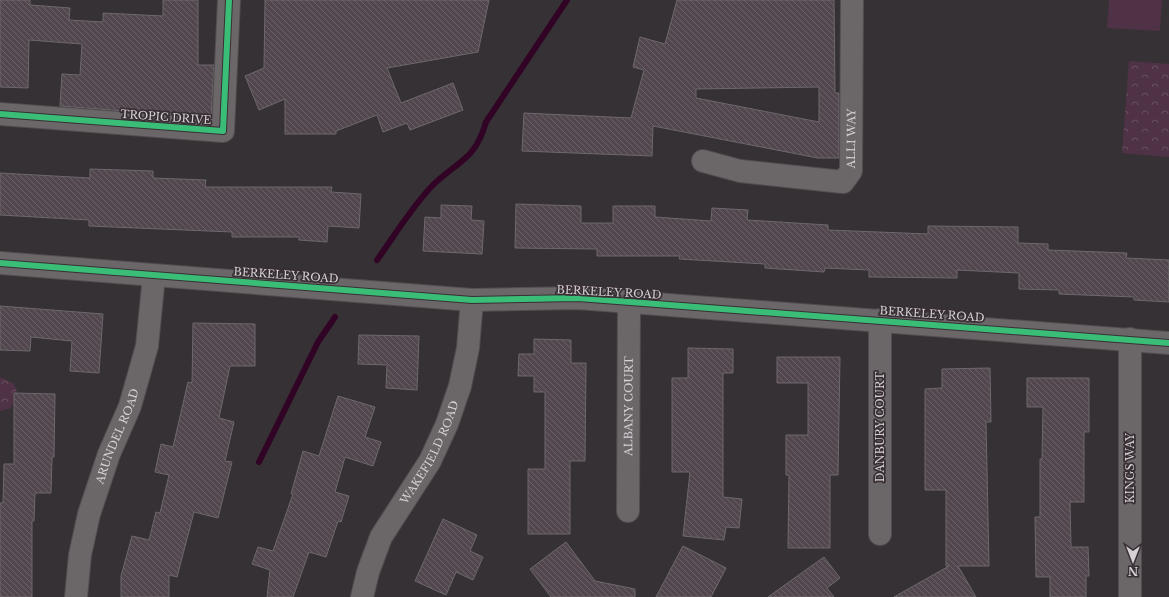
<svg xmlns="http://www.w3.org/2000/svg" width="1169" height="597" viewBox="0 0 1169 597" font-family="'Libre Baskerville',serif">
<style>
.grass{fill:#4f3246}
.forest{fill:url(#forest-crowns)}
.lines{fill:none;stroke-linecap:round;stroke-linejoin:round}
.stream{stroke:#310426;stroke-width:6}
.building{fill:url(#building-back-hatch);stroke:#6c696b;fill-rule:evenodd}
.minor-casing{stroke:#524d50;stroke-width:24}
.tertiary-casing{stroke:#524d50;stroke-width:24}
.minor{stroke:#6b6769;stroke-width:22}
.tertiary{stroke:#6b6769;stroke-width:22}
.cycleway-casing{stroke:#382f34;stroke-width:8}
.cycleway{stroke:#3abd76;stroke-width:6}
.labels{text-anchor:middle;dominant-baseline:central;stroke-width:3.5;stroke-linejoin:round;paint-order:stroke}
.street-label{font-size:11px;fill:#d6d0d4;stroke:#382f34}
</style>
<defs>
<pattern id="forest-crowns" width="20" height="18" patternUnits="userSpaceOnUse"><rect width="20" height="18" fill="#4f3246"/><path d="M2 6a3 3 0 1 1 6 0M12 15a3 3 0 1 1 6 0" fill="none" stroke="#684f60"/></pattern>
<pattern id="building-back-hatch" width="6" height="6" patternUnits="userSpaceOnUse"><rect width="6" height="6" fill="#52464f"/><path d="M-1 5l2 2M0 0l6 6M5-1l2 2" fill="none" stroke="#6a6067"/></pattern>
</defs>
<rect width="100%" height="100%" fill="#363134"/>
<!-- grass -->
<path class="grass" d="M 1109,0 L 1162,0 L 1160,31 L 1107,28 Z"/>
<!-- forest -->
<path class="forest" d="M 1129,61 L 1169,64 L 1169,157 L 1122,153 Z
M 0,377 L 14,384 L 17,392 L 11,408 L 0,411 Z"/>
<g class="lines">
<!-- stream -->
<path class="stream" d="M 377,260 C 395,235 411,208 432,186 C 457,161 475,161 486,122 L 567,0
M 259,462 L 318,342 L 335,317"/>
</g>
<!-- building -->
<path class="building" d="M 0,0 L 30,0 L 30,5 L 70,8 L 69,20 L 103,22 L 103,13 L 163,16 L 163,0 L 198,0 L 198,65 L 214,65 L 211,118 L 60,106 L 62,74 L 80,75 L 82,44 L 29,40 L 28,88 L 0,87 Z
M 265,0 L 489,0 L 478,52 L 387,68 L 401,103 L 453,83 L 463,110 L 410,130 L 407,123 L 383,132 L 377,115 L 336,131 L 336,134 L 285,134 L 285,99 L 259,110 L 245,76 L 264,68 Z
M 677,0 L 834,0 L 835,93 L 839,93 L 839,158 L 818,158 L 653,126 L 652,156 L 522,151 L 524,113 L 631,118 L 644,70 L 633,67 L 640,37 L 665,44 ZM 819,87 L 819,122 L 696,98 L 696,89 Z
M 90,169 L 153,171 L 153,178 L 206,180 L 205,187 L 332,187 L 331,192 L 361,194 L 359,228 L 328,226 L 327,242 L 299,240 L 299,237 L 232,237 L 232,232 L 89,226 L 89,220 L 0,215 L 0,173 L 90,178 Z
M 516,204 L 581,206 L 581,223 L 613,223 L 613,206 L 655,206 L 655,217 L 711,221 L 712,208 L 748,210 L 747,220 L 828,225 L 828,230 L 928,234 L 928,226 L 1018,227 L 1018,243 L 1048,244 L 1048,250 L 1127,253 L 1126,258 L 1169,260 L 1169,302 L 1134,300 L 1134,297 L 1059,294 L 1059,290 L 1019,289 L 1019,273 L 957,270 L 957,278 L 869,277 L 869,270 L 825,268 L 824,272 L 765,268 L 765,264 L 679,259 L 680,256 L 597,256 L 597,249 L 515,248 Z
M 441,205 L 472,206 L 471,220 L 484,221 L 482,254 L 423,251 L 425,217 L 441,218 Z
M 0,306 L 103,314 L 99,373 L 70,371 L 72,341 L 31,337 L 30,351 L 0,350 Z
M 193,323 L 255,324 L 255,366 L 230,366 L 219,418 L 234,422 L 225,461 L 232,462 L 218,518 L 194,512 L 177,577 L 169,575 L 169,597 L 121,597 L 121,576 L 132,536 L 149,540 L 156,512 L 160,513 L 169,475 L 155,472 L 161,444 L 173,447 L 188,382 L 192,383 Z
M 359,335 L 419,336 L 417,390 L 386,388 L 387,365 L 358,364 Z
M 534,339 L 571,340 L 571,363 L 586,363 L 585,461 L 570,461 L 570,534 L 528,534 L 528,469 L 545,469 L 545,392 L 534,392 L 534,376 L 518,376 L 519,354 L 534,354 Z
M 688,348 L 733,349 L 733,373 L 723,373 L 723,497 L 742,499 L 739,528 L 726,527 L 724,540 L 683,536 L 690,472 L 672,472 L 672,378 L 688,378 Z
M 777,357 L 840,357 L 838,475 L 830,475 L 830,548 L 788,548 L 789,475 L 786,475 L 786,435 L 808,435 L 808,383 L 777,383 Z
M 990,368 L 991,422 L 986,422 L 989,566 L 958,566 L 976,597 L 894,597 L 949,566 L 946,566 L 946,490 L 925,490 L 925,389 L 942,388 L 942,369 Z
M 1027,378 L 1089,378 L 1089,432 L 1084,432 L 1084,502 L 1070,502 L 1071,547 L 1088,547 L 1089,576 L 1086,576 L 1086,597 L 1050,597 L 1050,577 L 1036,577 L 1035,517 L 1040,517 L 1040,459 L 1042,459 L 1043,407 L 1027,407 Z
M 14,393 L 55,394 L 54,457 L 52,457 L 51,493 L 35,493 L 34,521 L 32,521 L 32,597 L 0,597 L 0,503 L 3,503 L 4,464 L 14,464 Z
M 338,396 L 375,407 L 365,437 L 381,442 L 373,466 L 345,457 L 335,492 L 349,496 L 341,522 L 338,521 L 326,557 L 309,552 L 293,597 L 267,597 L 270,570 L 252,564 L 258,547 L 273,551 L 293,494 L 291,494 L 303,451 L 319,456 Z
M 443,519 L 477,535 L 470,551 L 483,557 L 473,580 L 456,572 L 446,595 L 415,581 Z
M 566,542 L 595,581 L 635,589 L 635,597 L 551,597 L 530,569 Z
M 683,546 L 726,568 L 711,597 L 656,597 Z
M 824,557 L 840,578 L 827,588 L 834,597 L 768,597 Z"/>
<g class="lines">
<defs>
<g id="minor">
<path d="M 0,114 L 223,131 L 229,0"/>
<path id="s1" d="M 703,161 L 740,171 L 843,182 L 851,171 L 852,0"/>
<path d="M 1130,339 L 1130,597"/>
<path id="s2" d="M 628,511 L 629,302"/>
<path d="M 880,534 L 880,320"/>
<path id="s3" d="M 76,597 L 80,555 L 89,514 L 109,454 L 130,406 L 147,346 L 154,276"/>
<path id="s4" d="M 362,597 L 368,572 L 381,537 L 430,461 L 447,424 L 460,386 L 468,348 L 472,300"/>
</g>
<path id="tertiary" d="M 0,263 L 472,300 L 578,298 L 1169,343"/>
</defs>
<!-- minor casing -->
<use href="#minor" class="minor-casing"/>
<!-- tertiary casing -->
<use href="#tertiary" class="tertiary-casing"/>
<!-- minor -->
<use href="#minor" class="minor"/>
<!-- tertiary -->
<use href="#tertiary" class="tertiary"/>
<defs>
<path id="cycleway" d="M 0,114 L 223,131 L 229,0
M 0,263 L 472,300 L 578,298 L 1169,343"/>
</defs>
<!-- cycleway casing -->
<use href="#cycleway" class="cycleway-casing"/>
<!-- cycleway -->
<use href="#cycleway" class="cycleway"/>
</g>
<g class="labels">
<!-- street labels -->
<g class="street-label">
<text transform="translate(166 117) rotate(4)">TROPIC DRIVE</text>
<text stroke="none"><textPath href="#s1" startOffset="188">ALLI WAY</textPath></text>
<text transform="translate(286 275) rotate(4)">BERKELEY ROAD</text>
<text transform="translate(609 292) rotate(3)">BERKELEY ROAD</text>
<text transform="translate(932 314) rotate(4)">BERKELEY ROAD</text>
<text stroke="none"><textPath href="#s2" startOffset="105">ALBANY COURT</textPath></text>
<text transform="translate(880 427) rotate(-90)">DANBURY COURT</text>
<text stroke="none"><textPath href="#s3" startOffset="167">ARUNDEL ROAD</textPath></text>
<text stroke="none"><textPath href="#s4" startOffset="161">WAKEFIELD ROAD</textPath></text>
<text transform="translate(1130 468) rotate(-90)">KINGS WAY</text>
</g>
</g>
<!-- north arrow -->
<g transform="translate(1133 561) rotate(180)" stroke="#382f34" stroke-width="3" paint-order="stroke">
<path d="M0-3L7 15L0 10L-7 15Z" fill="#d6d0d4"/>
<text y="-6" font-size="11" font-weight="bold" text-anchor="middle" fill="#d6d0d4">N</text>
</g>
</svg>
